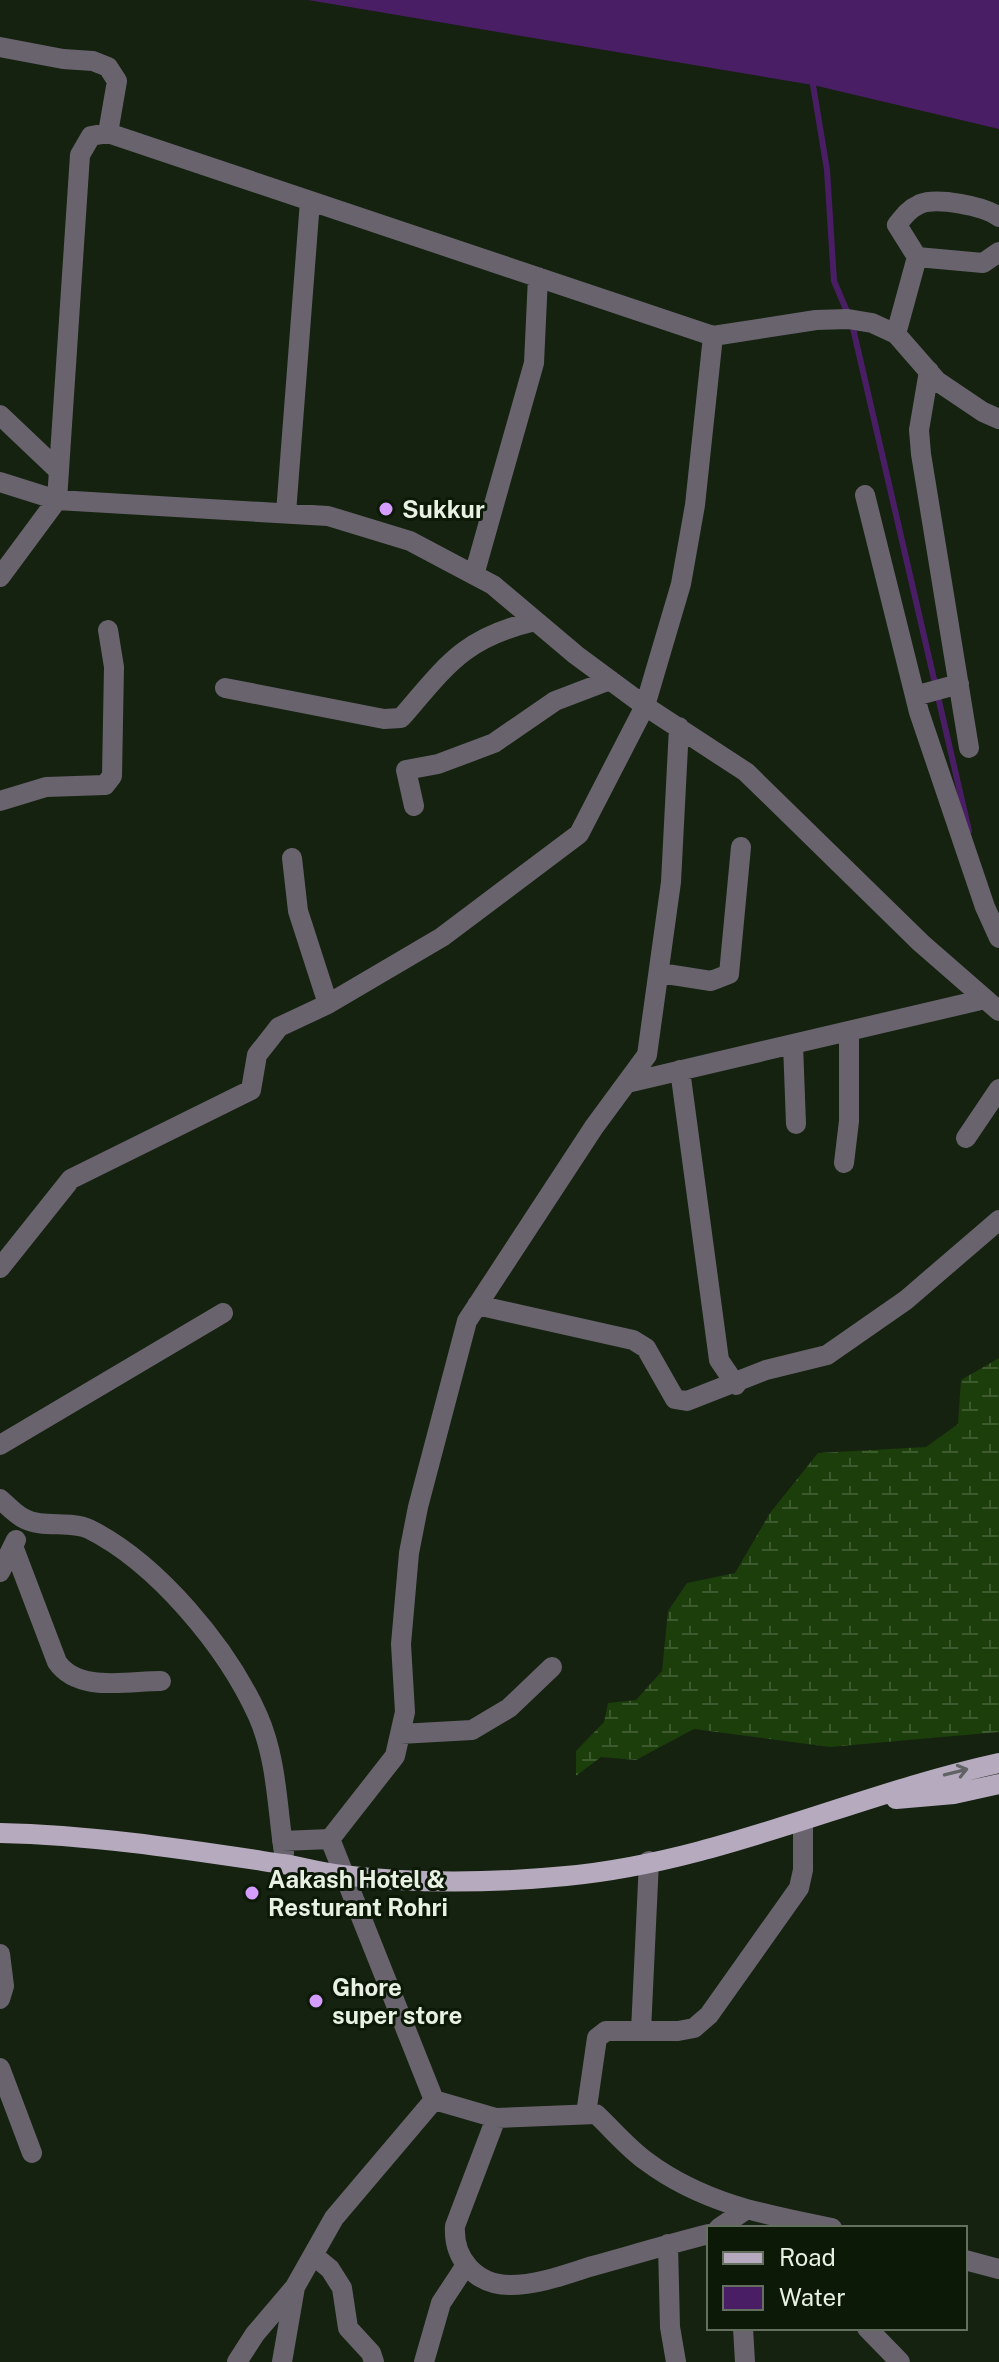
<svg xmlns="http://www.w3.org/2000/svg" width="999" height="2362" viewBox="0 0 999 2362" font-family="'Public Sans',sans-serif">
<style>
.wetland{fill:url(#wetland-marsh)}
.water{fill:#4a1e65}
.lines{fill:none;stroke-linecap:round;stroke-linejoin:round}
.stream{stroke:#4a1e65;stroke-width:6}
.street{stroke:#69636e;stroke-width:20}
.primary{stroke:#b6aabf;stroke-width:20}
.oneway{stroke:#616263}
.poi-dot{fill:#d49cfc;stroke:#0c1907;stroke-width:3}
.labels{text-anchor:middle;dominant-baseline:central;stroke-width:6;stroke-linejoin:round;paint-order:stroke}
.poi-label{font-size:24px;font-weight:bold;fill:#e8f1e4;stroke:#0c1907;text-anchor:start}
</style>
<defs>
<pattern id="wetland-marsh" width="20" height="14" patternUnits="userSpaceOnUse" patternTransform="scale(2)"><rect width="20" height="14" fill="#1b3e0a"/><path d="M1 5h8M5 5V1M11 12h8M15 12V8" fill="none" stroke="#3c5a2e"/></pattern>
</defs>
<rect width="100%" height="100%" fill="#152210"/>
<!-- wetland -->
<path class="wetland" d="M 999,1358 L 999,1732 L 830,1747 L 694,1729 L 636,1760 L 601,1757 L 576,1776 L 576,1751 L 604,1722 L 608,1703 L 636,1700 L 662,1671 L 668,1611 L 687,1583 L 735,1573 L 770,1513 L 818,1453 L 926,1447 L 958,1424 L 961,1380 Z"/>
<!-- water -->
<path class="water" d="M 308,0 L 999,0 L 999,129 L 813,85 Z"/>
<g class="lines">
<!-- stream -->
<path class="stream" d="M 813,85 L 827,170 L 834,281 L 848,314
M 852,324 L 969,831"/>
<!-- street -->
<path class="street" d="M 0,47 L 63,59 L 93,61 L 108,67 L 117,81 L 108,133
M 999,217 C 984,206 937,197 920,204 C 909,209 904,216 897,225 L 917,257 L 983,263 L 999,252
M 896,334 L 917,257
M 929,371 L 919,430 L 921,454 L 969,748
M 0,415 L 59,471
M 0,482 L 57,500 L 328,516 L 410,541 L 493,585 L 576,655 L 645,706 L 746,772 L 921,943 L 999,1011
M 865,495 L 919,712 L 985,907 L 999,938
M 286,513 L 310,201
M 474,575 L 534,363 L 538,277
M 0,577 L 57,500 L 80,155 L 91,136 L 108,133 L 713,336 L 816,320 L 848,319 L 872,323 L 896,334 L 937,381 L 983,412 L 999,419
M 225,688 L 384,719 L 401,718 C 447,665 463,638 535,621
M 915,696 L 959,684
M 0,801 L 46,787 L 105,785 L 112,776 L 114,667 L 108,630
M 414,806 L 406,770 L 438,764 L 494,743 L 555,701 L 610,680
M 292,858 L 298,911 L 328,1004
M 660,973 L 711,981 L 729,974 L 741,847
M 793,1044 L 796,1124
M 680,1070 L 719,1360 L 736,1385
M 627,1083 L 985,999
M 966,1138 L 999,1089
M 844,1163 L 849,1121 L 849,1031
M 0,1268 L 71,1179 L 251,1090 L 257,1055 L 279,1027 L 328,1004 L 442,937 L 579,834 L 645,706 L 681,584 L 695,505 L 713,336
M 477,1305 L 633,1340 L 646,1348 L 675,1399 L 687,1401 L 766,1370 L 827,1355 L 906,1300 L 999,1220
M 0,1445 L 223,1313
M 0,1499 C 7,1505 15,1514 23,1518 C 42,1529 70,1520 89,1529 C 157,1563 227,1647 258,1716 C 277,1759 277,1807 284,1853
M 13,1546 L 57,1662 C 78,1693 128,1681 161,1681
M 0,1572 L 16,1540
M 400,1734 L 472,1730 L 509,1708 L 552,1667
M 282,1841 L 330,1839 L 395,1756 L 405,1712 L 401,1644 L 409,1553 L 418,1507 L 467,1321 L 594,1127 L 647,1055 L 671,882 L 679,727
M 0,1954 L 4,1986 L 0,1999
M 641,2031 L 649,1861
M 0,2068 L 32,2153
M 434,2100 L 496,2118 L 596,2114 C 612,2129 628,2148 646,2161 C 702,2203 765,2215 832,2228
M 586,2114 L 597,2038 L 606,2031 L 678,2031 L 694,2028 L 709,2015 L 799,1888 L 803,1870 L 803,1822
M 496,2118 L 455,2226 C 453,2259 476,2285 510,2285 C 537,2285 564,2275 589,2267 C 629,2256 669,2244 709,2234
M 719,2228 L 744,2211
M 668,2244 L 670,2327 L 676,2362
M 313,2255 L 330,2269 L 342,2288 L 348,2328 L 371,2353 L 374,2362
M 965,2260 L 999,2269
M 743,2328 L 745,2362
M 867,2328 L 900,2362
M 237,2362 L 255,2334 L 295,2287
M 282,2362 L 295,2287 L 334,2218 L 434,2100 L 330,1839
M 424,2362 L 441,2303 L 466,2265"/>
<!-- primary -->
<path class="primary" d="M 896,1799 L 954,1794 L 999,1784
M 0,1833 C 95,1835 189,1850 283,1864 C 303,1867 322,1873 342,1875 C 415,1884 493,1883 566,1876 C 717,1862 853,1795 999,1763"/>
</g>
<!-- one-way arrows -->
<defs><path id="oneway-shaft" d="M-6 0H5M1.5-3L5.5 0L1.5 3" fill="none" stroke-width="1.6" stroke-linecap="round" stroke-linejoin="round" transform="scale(2)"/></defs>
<use class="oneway" href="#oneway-shaft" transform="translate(956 1772) rotate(-14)"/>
<!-- markers -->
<g class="poi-dot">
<circle cx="386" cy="509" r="8"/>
<circle cx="252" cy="1893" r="8"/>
<circle cx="316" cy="2001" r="8"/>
</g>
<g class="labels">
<!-- poi labels -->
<g class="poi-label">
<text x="402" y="509">Sukkur</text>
<text x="268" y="1879">Aakash Hotel &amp;<tspan x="268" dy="28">Resturant Rohri</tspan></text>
<text x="332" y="1987">Ghore<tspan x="332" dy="28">super store</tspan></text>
</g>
</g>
<!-- legend -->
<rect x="707" y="2226" width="260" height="104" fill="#0c1907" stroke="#646f5f" stroke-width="2"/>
<rect x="723" y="2252" width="40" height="12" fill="#b6aabf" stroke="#646f5f" stroke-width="2"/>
<text x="779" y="2266" font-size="24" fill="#e8f1e4">Road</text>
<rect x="723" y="2286" width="40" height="24" fill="#4a1e65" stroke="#646f5f" stroke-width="2"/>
<text x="779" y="2306" font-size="24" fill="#e8f1e4">Water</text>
</svg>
